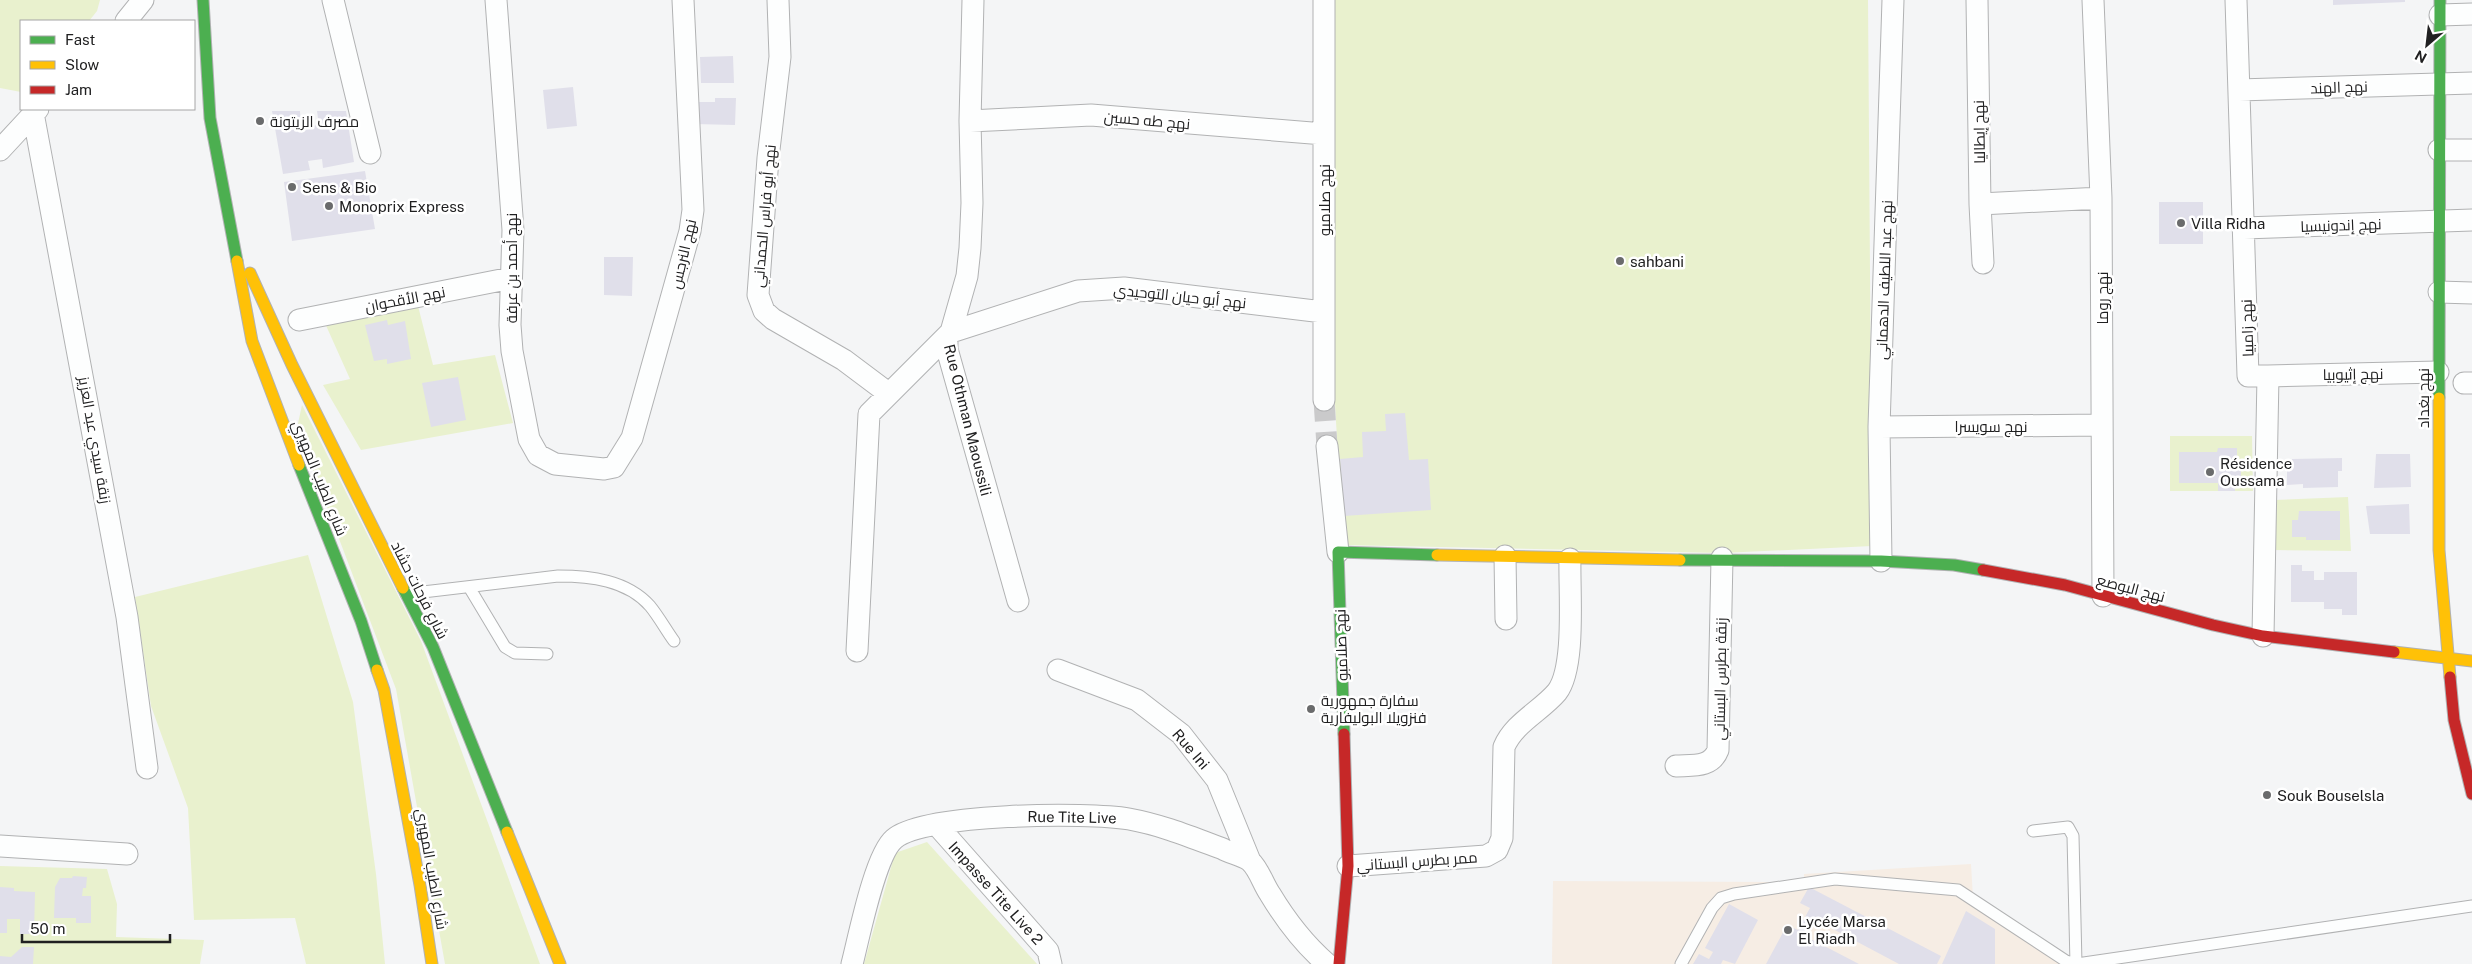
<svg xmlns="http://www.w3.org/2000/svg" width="2472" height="964" viewBox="0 0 2472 964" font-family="'Public Sans',Cairo,sans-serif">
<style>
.education{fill:#f6ede4}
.green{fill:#e9f1ce}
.building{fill:#e0dfea}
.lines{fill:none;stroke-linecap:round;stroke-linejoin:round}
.street-tunnel{stroke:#cacacb;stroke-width:21;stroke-dasharray:21 11;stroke-linecap:butt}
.lane-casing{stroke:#b1b2b3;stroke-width:13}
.street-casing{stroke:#b1b2b3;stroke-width:23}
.fast-casing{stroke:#b1b2b3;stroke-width:13}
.slow-casing{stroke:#b1b2b3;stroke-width:13}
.jam-casing{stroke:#b1b2b3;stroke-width:13}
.lane{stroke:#fdfefe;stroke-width:11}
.street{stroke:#fdfefe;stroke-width:21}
.fast{stroke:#4caf50;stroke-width:11}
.slow{stroke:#ffc107;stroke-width:11}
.jam{stroke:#c62828;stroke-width:11}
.poi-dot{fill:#6a6b6c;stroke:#fff;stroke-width:2}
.labels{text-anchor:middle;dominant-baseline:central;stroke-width:5;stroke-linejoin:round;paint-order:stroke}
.street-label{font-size:15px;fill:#202021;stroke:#fff}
.poi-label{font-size:15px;fill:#202021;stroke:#fff;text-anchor:start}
</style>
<rect width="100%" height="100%" fill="#f4f5f6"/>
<!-- education -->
<path class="education" d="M 1971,864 L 1973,898 L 2074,964 L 1552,964 L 1553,881 L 1771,882 L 1804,879 L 1804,874 Z"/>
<!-- green -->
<path class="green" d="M 0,0 L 100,0 L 97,11 L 89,21 L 21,21 L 21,92 L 0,88 Z
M 1333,0 L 1868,0 L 1872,546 L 1722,553 L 1343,545 L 1330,315 Z
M 417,302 L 433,365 L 495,355 L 513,423 L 361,450 L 323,385 L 350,379 L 324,321 Z
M 302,405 L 421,641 L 540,964 L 445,964 L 396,689 L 297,428 Z
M 2170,436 L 2252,436 L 2253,491 L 2170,491 Z
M 2348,497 L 2351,551 L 2274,550 L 2274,500 Z
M 308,555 L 353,702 L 376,874 L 385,964 L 306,964 L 295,918 L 194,920 L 188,808 L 151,706 L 135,597 Z
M 927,842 L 1037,964 L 864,964 L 895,853 Z
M 0,866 L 107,869 L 117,904 L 116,937 L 204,940 L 200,964 L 0,964 Z"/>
<!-- building -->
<path class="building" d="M 2333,0 L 2405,0 L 2405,2 L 2333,5 Z
M 733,56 L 734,83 L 701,83 L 700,57 Z
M 573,87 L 577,126 L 547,129 L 543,90 Z
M 715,98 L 736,98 L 735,125 L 694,124 L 695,102 L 715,102 Z
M 272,111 L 300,111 L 301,127 L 319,125 L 317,111 L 346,111 L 354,162 L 323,168 L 322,159 L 308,161 L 310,170 L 283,174 Z
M 365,171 L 375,229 L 292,241 L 284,182 Z
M 2159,202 L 2203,202 L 2203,244 L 2159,244 Z
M 604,257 L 633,257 L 632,296 L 604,295 Z
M 387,320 L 388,325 L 405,321 L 411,359 L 387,364 L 387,359 L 374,361 L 365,325 Z
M 458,377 L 466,420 L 431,427 L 422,383 Z
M 1405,413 L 1409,460 L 1428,459 L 1431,510 L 1344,516 L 1340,459 L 1363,457 L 1362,432 L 1386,431 L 1385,414 Z
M 2218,448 L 2237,448 L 2237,466 L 2241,466 L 2241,479 L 2235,478 L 2235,491 L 2218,491 L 2218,483 L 2179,483 L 2179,452 L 2217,452 Z
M 2376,454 L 2410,454 L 2411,487 L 2374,488 Z
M 2342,458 L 2342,471 L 2338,471 L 2338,487 L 2303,488 L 2303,484 L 2287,485 L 2287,466 L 2292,466 L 2292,459 Z
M 2409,504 L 2410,534 L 2370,534 L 2366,506 Z
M 2299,511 L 2340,511 L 2340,540 L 2306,540 L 2306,537 L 2292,537 L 2292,520 L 2298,520 Z
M 2291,565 L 2302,565 L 2302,571 L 2314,571 L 2314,580 L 2324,580 L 2324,572 L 2357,572 L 2357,615 L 2342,615 L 2342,609 L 2324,609 L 2324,602 L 2291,602 Z
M 73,876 L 87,877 L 86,888 L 83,888 L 82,896 L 91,896 L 91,923 L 76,923 L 76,918 L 54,918 L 55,887 L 60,878 L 72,878 Z
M 0,887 L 14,888 L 14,891 L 35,892 L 34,934 L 20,934 L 20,919 L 7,919 L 7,933 L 0,933 Z
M 1809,887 L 1941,956 L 1937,964 L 1899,964 L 1816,920 L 1807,937 L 1859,964 L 1766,964 L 1787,925 L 1798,930 L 1810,908 L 1800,903 Z
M 1729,904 L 1758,920 L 1735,964 L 1723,960 L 1721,964 L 1693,964 L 1699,954 L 1709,959 L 1713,952 L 1705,948 Z
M 1966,911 L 1995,929 L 1995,964 L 1942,964 Z
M 22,947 L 34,947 L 33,964 L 0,964 L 0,956 L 11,957 Z"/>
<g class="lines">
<!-- street-tunnel -->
<path class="street-tunnel" d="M 1324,400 L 1327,446"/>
<defs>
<path id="lane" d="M 469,587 L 505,647 L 515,653 L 547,654
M 406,594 L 558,576 C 590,576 627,580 650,606 C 659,617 666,630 674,641
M 2033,831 L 2068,827 L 2073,836 L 2076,964
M 1681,964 L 1712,908 L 1721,898 L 1734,894 L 1835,879 L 1958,890 L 2066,961 L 2076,964
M 2077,964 L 2472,906"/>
<path id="street" d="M 333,0 L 370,153
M 496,0 L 513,230 L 510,325 L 512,351 L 529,439 L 538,455 L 555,464 L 604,469 L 614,467 L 632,438 L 690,231 L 693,210 L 683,0
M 778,0 L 780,57 L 768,158 L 758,295 L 764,311 L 773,319 L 844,360 L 888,393
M 973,0 L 970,121 L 972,203 L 970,248 L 967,276 L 951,332 L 947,338 L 947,349 L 1018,601
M 1977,0 L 1980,204 L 1983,263
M 2093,0 L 2101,198 L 2103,596
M 2236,0 L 2248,376 L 2268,376 L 2263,636
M 2440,15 L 2472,14
M 126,21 L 143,0
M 2239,90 L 2472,83
M 33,113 L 127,617 L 147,768
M 970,121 L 1091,115 L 1324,134
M 0,150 L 38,109
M 2439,150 L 2472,150
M 1980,204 L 2101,198
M 2244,228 L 2472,220
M 2439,292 L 2472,293
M 299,320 L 511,278
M 2268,376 L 2438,372
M 2464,383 L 2472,383
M 1324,400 L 1324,0
M 1879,427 L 2102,425
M 1327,446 L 1338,552
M 1505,556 L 1506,619
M 1881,561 L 1879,427 L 1893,0
M 857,651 L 869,414 L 951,332 L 1078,291 L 1124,288 L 1323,312
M 1058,670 L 1137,700 L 1181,734 L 1217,780 L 1250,861
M 1676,766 C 1693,765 1711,768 1718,750 L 1722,558
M 936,824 L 1048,951 L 1051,964
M 0,846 L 127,854
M 1348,866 L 1486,856 L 1497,850 L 1502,838 L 1504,747 C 1514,723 1541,711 1557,692 C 1576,667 1569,591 1570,559
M 852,964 C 859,937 875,855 894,839 C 923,813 1089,812 1129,819 C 1162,825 1191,837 1223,849 C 1230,853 1244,856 1250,861 C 1259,869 1263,884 1270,894 C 1285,919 1305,945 1327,964"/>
<path id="fast" d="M 203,0 L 210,118 L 237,261
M 2439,398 L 2440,0
M 299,465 L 361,621 L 377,670
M 1680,560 L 1881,561 L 1954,565 L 1983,570
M 403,588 L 433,647 L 507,832
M 1344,734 L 1338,552 L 1437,555"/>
<path id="slow" d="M 237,261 L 252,341 L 299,465
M 250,273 L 292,365 L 403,588
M 2439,398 L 2439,550 L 2450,677
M 1437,555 L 1680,560
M 2394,652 L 2472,661
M 377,670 L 384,690 L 420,885 L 432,964
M 507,832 L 560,964"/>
<path id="jam" d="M 1983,570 L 2065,585 L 2213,625 L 2263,636 L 2394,652
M 2450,677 L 2454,720 L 2472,794
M 1339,964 L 1348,866 L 1344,734"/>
</defs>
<!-- lane casing -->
<use href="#lane" class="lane-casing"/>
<!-- street casing -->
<use href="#street" class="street-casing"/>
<!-- fast casing -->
<use href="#fast" class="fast-casing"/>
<!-- slow casing -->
<use href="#slow" class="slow-casing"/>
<!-- jam casing -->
<use href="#jam" class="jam-casing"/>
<!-- lane -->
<use href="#lane" class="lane"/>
<!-- street -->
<use href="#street" class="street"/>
<!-- fast -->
<use href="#fast" class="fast"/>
<!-- slow -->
<use href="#slow" class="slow"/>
<!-- jam -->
<use href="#jam" class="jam"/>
</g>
<!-- markers -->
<g class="poi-dot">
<circle cx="260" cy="121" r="5"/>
<circle cx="292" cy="187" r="5"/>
<circle cx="329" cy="206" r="5"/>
<circle cx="2181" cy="223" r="5"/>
<circle cx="1620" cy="261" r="5"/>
<circle cx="2210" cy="472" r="5"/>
<circle cx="1311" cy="709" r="5"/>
<circle cx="2267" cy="795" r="5"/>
<circle cx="1788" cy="930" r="5"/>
</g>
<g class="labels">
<!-- street labels -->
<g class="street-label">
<text transform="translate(2339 87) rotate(-2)">نهج الهند</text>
<text transform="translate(1147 120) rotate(5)">نهج طه حسين</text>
<text transform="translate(1979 132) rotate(-91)">نهج إيطاليا</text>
<text transform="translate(1324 200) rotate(-90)">نهج صلامبو</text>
<text transform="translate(764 216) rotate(-85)">نهج أبو فراس الحمداني</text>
<text transform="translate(2341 225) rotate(-2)">نهج إندونيسيا</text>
<text transform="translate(683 254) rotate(-77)">نهج النرجس</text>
<text transform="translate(511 268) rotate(-90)">نهج أحمد بن عرفة</text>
<text transform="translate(1884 280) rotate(-88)">نهج عبد اللطيف الدهماني</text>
<text transform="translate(1180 296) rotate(6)">نهج أبو حيان التوحيدي</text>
<text transform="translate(2102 298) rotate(-90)">نهج روما</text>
<text transform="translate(405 299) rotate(-11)">نهج الأقحوان</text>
<text transform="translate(2247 328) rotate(-92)">نهج زامبيا</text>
<text transform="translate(2353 374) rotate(-1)">نهج إثيوبيا</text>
<text transform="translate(2423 398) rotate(-90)">نهج بغداد</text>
<text transform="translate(968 420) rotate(76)">Rue Othman Maoussili</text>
<text x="1991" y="426">نهج سويسرا</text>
<text transform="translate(95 440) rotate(80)">زنقة سيدي عبد العزيز</text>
<text transform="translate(320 478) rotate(68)">شارع الطيب المهيري</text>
<text transform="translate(2131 588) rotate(15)">نهج البوصع</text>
<text transform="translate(420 590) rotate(63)">شارع فرحات حشاد</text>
<text transform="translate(1341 645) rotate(-92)">نهج صلامبو</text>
<text transform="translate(1720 679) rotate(-89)">زنقة بطرس البستاني</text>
<text transform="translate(1191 749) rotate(49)">Rue Ini</text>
<text transform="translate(1072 817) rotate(1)">Rue Tite Live</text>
<text transform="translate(1417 861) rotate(-4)">ممر بطرس البستاني</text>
<text transform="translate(432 869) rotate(80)">شارع الطيب المهيري</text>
<text transform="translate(996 893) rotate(48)">Impasse Tite Live 2</text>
</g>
<!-- poi labels -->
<g class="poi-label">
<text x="270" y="121">مصرف الزيتونة</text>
<text x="302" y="187">Sens &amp; Bio</text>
<text x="339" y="206">Monoprix Express</text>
<text x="2191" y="223">Villa Ridha</text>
<text x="1630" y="261">sahbani</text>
<text x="2220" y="463">Résidence<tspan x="2220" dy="17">Oussama</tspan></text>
<text x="1321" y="700">سفارة جمهورية<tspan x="1321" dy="17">فنزويلا البوليفارية</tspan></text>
<text x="2277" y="795">Souk Bouselsla</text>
<text x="1798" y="921">Lycée Marsa<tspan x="1798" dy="17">El Riadh</tspan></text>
</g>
</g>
<!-- legend -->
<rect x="20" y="20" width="175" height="90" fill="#ffffff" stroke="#a6a6a6"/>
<rect x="30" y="36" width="25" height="8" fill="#4caf50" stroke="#a6a6a6"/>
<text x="65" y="45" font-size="15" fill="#202021">Fast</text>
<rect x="30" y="61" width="25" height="8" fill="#ffc107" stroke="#a6a6a6"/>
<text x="65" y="70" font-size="15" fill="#202021">Slow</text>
<rect x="30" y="86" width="25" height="8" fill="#c62828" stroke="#a6a6a6"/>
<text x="65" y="95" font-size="15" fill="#202021">Jam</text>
<!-- north arrow -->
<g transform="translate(2427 45) rotate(208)" stroke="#ffffff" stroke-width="4" paint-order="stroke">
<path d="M0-4L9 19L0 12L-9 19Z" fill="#202021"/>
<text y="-8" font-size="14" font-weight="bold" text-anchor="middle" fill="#202021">N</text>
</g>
<!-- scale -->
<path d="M22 934v8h148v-8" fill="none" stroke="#202021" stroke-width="2.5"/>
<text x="30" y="934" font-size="15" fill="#202021" stroke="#ffffff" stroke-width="4" paint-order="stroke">50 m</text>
</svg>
